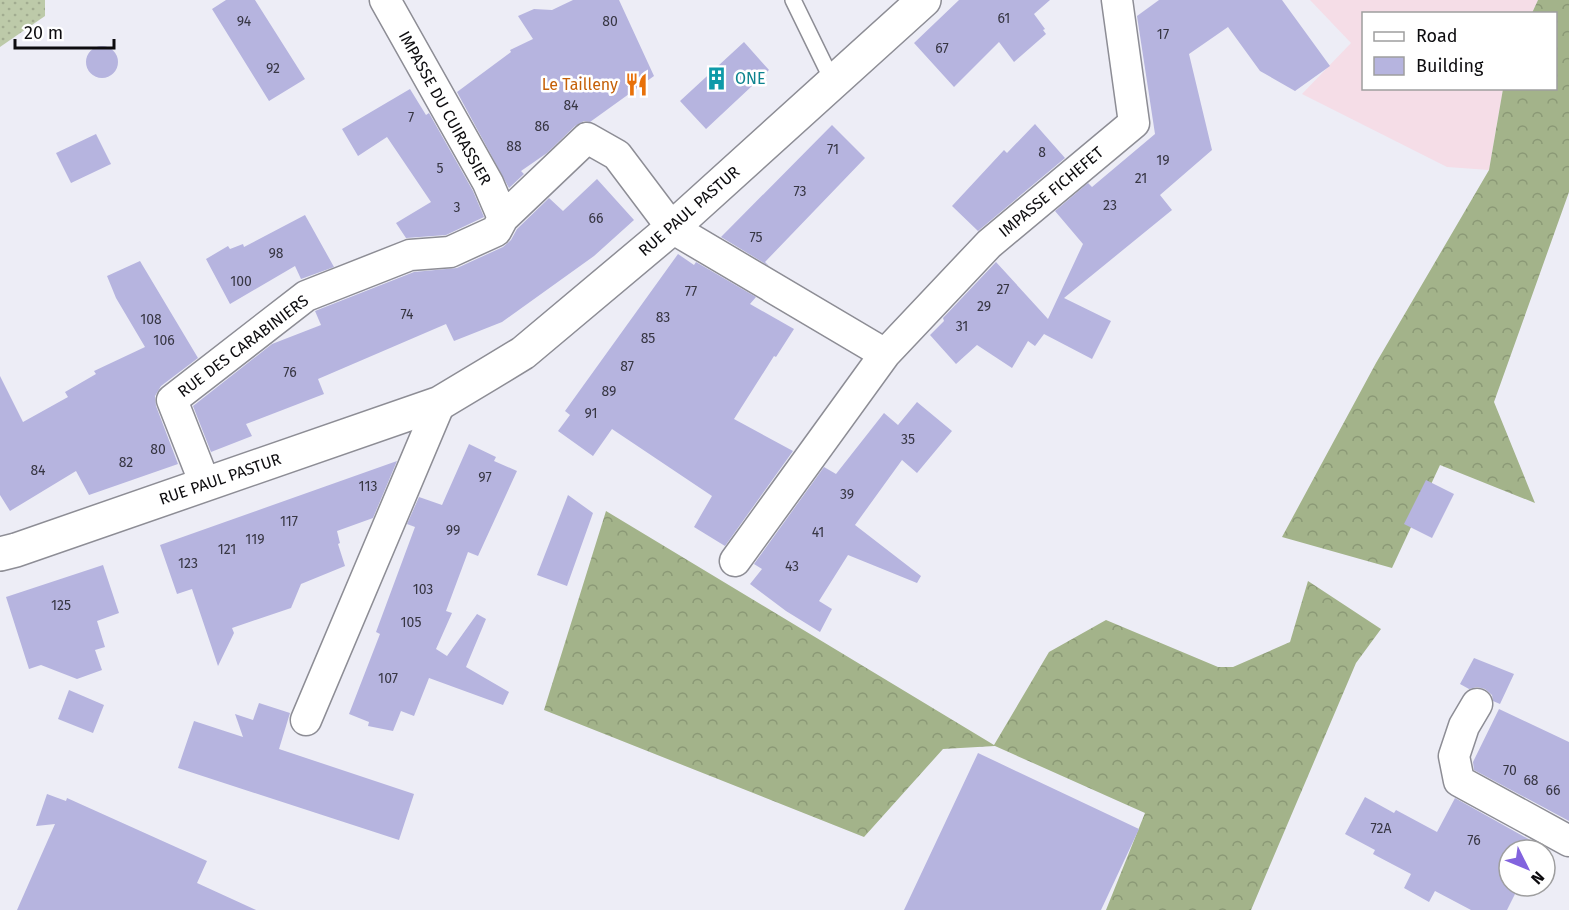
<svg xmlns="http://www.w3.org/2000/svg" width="1569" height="910" viewBox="0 0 1569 910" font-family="'Fira Sans',sans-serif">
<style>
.education{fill:#f5dde7}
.grass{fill:url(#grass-dots)}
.forest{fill:url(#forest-crowns)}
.building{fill:#b6b4df}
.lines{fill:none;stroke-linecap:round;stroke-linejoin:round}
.lane-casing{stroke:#8d8d95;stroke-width:18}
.street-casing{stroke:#8d8d95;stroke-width:33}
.secondary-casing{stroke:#8d8d95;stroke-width:36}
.lane{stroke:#fff;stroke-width:15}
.street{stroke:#fff;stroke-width:30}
.secondary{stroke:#fff;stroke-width:33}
.labels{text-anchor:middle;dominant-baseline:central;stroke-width:5;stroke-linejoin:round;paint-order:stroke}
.number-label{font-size:14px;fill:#373643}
.culture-label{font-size:16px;fill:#0d838f;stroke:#fff;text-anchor:start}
.food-label{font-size:16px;fill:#c56008;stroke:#fff;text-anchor:end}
.street-label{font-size:16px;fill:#0d0c0f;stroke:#fff}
</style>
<defs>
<pattern id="grass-dots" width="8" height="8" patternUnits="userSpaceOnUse" patternTransform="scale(1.5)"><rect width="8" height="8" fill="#bdcaa9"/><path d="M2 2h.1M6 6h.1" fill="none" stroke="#a1ac90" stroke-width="1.8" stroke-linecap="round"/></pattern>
<pattern id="forest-crowns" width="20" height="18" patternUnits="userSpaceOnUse" patternTransform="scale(1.5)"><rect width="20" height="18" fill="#a3b38a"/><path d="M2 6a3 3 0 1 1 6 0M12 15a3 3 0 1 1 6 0" fill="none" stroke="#8b9976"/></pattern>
</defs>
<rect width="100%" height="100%" fill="#ededf6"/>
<!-- education -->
<path class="education" d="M 1310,0 L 1538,0 L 1532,13 L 1364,14 L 1364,88 L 1503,89 L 1489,170 L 1447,167 L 1302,94 L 1351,43 Z"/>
<!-- grass -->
<path class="grass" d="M 0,0 L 45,0 L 45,16 L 0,47 Z"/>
<!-- forest -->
<path class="forest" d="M 1538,0 L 1569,0 L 1569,192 L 1494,402 L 1535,503 L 1440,465 L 1392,568 L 1282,537 L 1376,363 L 1489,170 L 1503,89 L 1556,88 L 1556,14 L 1532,13 Z
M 606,511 L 994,745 L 1049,652 L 1106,620 L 1218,667 L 1233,667 L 1290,642 L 1308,581 L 1381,629 L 1356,663 L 1251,910 L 1106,910 L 1145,813 L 995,746 L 943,749 L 864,837 L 544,710 Z"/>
<!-- building -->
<path class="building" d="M 226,0 L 255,0 L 305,79 L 269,101 L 212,9 Z
M 573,0 L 619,0 L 654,76 L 590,122 L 584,121 L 575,126 L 547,153 L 521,171 L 524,174 L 509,188 L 457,92 L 511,52 L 510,50 L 533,39 L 518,16 L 534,9 L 552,10 Z
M 959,0 L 1050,0 L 1034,14 L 1045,29 L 1043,30 L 1046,34 L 1014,62 L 999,42 L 954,87 L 914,43 Z
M 1159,0 L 1282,0 L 1330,66 L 1295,91 L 1260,71 L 1228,27 L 1189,54 L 1212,150 L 1160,195 L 1172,210 L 1064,298 L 1111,321 L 1092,359 L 1044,334 L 1035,346 L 1028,341 L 1012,368 L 977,345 L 956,364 L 930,335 L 944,321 L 943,318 L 996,262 L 1048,319 L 1083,244 L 1055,211 L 1088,183 L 1092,187 L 1155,134 L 1137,16 Z
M 744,42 L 769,70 L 706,129 L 680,101 Z
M86 62a16 16 0 1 1 32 0a16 16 0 1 1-32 0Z
M 410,89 L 426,115 L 429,113 L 473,191 L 484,217 L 446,235 L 406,238 L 396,223 L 431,202 L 387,137 L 358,156 L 342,129 Z
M 1035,124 L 1065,158 L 978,231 L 952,206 L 1004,150 L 1007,153 Z
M 832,125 L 865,158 L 765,262 L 769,266 L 721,237 Z
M 96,134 L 111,164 L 71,183 L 56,153 Z
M 597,179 L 634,220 L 594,256 L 502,322 L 454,341 L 446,324 L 318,379 L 324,394 L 246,424 L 252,436 L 211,452 L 193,406 L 272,344 L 321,325 L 315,311 L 414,272 L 457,268 L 503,247 L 511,240 L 517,229 L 549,198 L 563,211 Z
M 305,215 L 334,267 L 301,279 L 295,266 L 230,304 L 206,259 L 228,246 L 230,249 L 243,244 L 244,247 Z
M 678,254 L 694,265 L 696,262 L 756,297 L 750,304 L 794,329 L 776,357 L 774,356 L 734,419 L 793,451 L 725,546 L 694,527 L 712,496 L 612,429 L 593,456 L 558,431 L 570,415 L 565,411 Z
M 140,261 L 198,358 L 161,386 L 155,396 L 156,406 L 178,464 L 89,495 L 76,471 L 10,511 L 0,495 L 0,376 L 23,422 L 68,397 L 65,392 L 96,374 L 94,371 L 145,347 L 116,298 L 107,276 Z
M 917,402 L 952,431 L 917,473 L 902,460 L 855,525 L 921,576 L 917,583 L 848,555 L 819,601 L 832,609 L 820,632 L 786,611 L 750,584 L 762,569 L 754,564 L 824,467 L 836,474 L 884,413 L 898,425 Z
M 469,444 L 496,457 L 494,461 L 517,471 L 478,556 L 468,552 L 446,611 L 452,613 L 436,649 L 447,656 L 477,614 L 486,619 L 466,667 L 509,692 L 503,705 L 429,678 L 414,716 L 401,711 L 393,731 L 368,726 L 369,722 L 349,714 L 380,634 L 376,632 L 415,527 L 407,524 L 419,497 L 442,505 Z
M 397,461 L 373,518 L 337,531 L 340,543 L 338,544 L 345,566 L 301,584 L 291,608 L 232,628 L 234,633 L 218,666 L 192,589 L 177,594 L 160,545 Z
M 1426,480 L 1454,494 L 1432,538 L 1404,524 Z
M 568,495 L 593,513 L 567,586 L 537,575 Z
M 103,565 L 119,613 L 97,621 L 105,647 L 95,650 L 102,670 L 77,679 L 41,665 L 29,669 L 6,597 Z
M 1474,658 L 1514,674 L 1500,704 L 1493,701 L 1492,695 L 1485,689 L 1477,687 L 1469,689 L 1460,684 Z
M 69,690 L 104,705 L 93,733 L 58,719 Z
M 259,703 L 290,713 L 279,749 L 414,794 L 399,840 L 178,768 L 194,721 L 243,737 L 235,714 L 253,720 Z
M 1499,709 L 1569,742 L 1569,821 L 1474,770 L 1473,762 Z
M 978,753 L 1139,829 L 1101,910 L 904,910 Z
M 47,794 L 66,801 L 67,798 L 207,861 L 197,883 L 256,910 L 17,910 L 55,824 L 36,826 Z
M 1365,797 L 1394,813 L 1396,810 L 1437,832 L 1455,798 L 1539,845 L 1537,850 L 1509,850 L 1509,886 L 1519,886 L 1507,910 L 1471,910 L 1435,891 L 1429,902 L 1404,888 L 1411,874 L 1373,854 L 1375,850 L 1345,834 Z"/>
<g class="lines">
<defs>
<path id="lane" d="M 793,0 L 833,82"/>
<path id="street" d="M 385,0 L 488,183 L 503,218
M 205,484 L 172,400 L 306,296 L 410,255 L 450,252 L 496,231 L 503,218 L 587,138 L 617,155 L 672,228 L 885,354
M 735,561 L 885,354 L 989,244 L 1134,123 L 1117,0
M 1477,704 L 1464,726 L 1454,756 L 1459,781 L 1569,841
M 306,720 L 440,403"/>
<path id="secondary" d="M 0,554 L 16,550 L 440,403 L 490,373 L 523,353 L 672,228 L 924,0"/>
</defs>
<!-- lane casing -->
<use href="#lane" class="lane-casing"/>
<!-- street casing -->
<use href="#street" class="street-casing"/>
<!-- secondary casing -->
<use href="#secondary" class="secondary-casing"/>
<!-- lane -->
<use href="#lane" class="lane"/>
<!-- street -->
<use href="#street" class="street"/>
<!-- secondary -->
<use href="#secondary" class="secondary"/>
</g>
<!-- icons -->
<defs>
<symbol id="building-bare" viewBox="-9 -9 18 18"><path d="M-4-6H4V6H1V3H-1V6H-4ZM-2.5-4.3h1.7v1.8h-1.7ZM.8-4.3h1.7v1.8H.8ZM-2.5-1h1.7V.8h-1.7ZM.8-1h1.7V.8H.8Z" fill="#0f9aa8" stroke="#fff" stroke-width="2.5" paint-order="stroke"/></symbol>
<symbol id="restaurant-bare" viewBox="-9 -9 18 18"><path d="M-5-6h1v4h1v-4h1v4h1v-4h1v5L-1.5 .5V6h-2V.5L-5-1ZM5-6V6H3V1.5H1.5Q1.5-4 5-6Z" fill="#e8710a" stroke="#fff" stroke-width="2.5" paint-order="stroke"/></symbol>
</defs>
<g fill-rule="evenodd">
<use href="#building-bare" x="700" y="62" width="33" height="33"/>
<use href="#restaurant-bare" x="620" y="68" width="33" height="33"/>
</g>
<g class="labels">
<!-- number labels -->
<g class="number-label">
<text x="1004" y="18">61</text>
<text x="244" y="21">94</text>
<text x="610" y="21">80</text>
<text x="1163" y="34">17</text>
<text x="942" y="48">67</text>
<text x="273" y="68">92</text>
<text x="571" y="105">84</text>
<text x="411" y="117">7</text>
<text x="542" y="126">86</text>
<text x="514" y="146">88</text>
<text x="833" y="149">71</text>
<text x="1042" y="152">8</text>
<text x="1163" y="160">19</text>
<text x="440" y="168">5</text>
<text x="1141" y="178">21</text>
<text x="800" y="191">73</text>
<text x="1110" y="205">23</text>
<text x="457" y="207">3</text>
<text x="596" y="218">66</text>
<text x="756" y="237">75</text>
<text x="276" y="253">98</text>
<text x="241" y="281">100</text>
<text x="1003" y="289">27</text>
<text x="691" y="291">77</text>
<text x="984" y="306">29</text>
<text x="407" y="314">74</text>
<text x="663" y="317">83</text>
<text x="151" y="319">108</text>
<text x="962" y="326">31</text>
<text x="648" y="338">85</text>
<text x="164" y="340">106</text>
<text x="627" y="366">87</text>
<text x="290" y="372">76</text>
<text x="609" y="391">89</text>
<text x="591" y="413">91</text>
<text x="908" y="439">35</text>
<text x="158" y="449">80</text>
<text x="126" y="462">82</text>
<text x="38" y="470">84</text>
<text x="485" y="477">97</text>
<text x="368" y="486">113</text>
<text x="847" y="494">39</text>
<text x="289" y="521">117</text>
<text x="453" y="530">99</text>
<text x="818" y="532">41</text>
<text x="255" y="539">119</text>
<text x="227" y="549">121</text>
<text x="188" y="563">123</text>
<text x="792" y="566">43</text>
<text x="423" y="589">103</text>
<text x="61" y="605">125</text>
<text x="411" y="622">105</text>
<text x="388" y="678">107</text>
<text x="1510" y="770">70</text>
<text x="1531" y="780">68</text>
<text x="1553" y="790">66</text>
<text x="1381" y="828">72A</text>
<text x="1474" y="840">76</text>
</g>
<!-- culture labels -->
<g class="culture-label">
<text x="735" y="78">ONE</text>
</g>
<!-- food labels -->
<g class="food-label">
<text x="618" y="84">Le Tailleny</text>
</g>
<!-- street labels -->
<g class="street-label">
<text transform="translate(445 108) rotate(61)">IMPASSE DU CUIRASSIER</text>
<text transform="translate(1051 192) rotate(-40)">IMPASSE FICHEFET</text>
<text transform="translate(689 211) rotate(-41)">RUE PAUL PASTUR</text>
<text transform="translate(243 346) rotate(-37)">RUE DES CARABINIERS</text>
<text transform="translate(220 479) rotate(-19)">RUE PAUL PASTUR</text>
</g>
</g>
<!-- legend -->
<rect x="1362" y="12" width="195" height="78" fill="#ffffff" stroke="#9e9e9f" stroke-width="1.5"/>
<rect x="1374" y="32" width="30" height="9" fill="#ffffff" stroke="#9e9e9f" stroke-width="1.5"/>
<text x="1416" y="42" font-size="18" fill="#0d0c0f">Road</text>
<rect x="1374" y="57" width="30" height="18" fill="#b6b4df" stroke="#9e9e9f" stroke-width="1.5"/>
<text x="1416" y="72" font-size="18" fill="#0d0c0f">Building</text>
<!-- north arrow -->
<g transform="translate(1527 868) rotate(133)"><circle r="28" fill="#ffffff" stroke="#9e9e9f" stroke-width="1.5"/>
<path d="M0-4.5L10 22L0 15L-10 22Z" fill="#8263de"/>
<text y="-9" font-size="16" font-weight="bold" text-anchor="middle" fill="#0d0c0f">N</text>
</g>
<!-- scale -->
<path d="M15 39v9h99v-9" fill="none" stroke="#0d0c0f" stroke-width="3"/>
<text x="24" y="39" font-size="18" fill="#0d0c0f" stroke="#ffffff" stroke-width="4.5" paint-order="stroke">20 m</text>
</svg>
